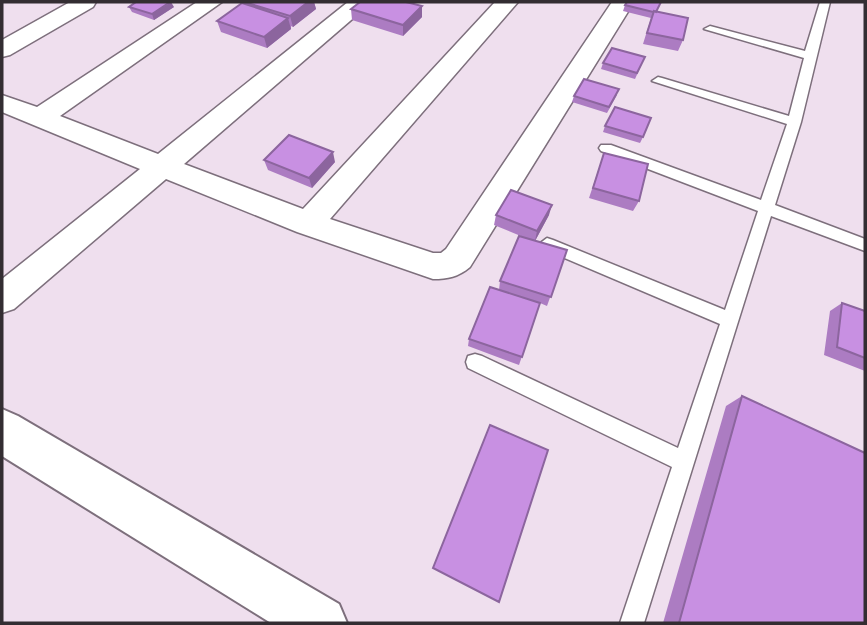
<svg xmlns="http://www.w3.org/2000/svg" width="867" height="625" viewBox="0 0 867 625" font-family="'PT Serif',serif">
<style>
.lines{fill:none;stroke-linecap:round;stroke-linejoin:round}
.service-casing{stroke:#7d6f7c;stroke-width:3}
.minor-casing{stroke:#7d6f7c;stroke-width:3}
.secondary-casing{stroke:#7d6f7c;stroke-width:4}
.service{fill:#fff;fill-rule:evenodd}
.minor{fill:#fff;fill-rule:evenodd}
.secondary{fill:#fff;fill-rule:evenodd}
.wall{fill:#ac7cc2}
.shaded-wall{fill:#8c659e}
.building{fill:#c890e2;stroke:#8c659e;stroke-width:2}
</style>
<rect width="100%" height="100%" fill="#efdfee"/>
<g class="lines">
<defs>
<path id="service" d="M 820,2 L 830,2 L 801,122 L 775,205 L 865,239 L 865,251 L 771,216 L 644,623 L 620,623 L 672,467 L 468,368 L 466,362 L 468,356 L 475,354 L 482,356 L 678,448 L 720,324 L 541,248 L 539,244 L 547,238 L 553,240 L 725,310 L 758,211 L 601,151 L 599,148 L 601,145 L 611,145 L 761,200 L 787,124 L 652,81 L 658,77 L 662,78 L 789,116 L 804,58 L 704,29 L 710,26 L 805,51 Z"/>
<path id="minor" d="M 70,2 L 96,2 L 93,7 L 10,55 L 2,57 L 2,40 Z
M 197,2 L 222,2 L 60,116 L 158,154 L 348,2 L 372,2 L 184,164 L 303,209 L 495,2 L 518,2 L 330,219 L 433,253 L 441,253 L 446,249 L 612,2 L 634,2 L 470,267 C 458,277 448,279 433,279 L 297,232 L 166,179 L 14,309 L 2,313 L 2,279 L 140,169 L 2,112 L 2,95 L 37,107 Z"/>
<path id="secondary" d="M 2,409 L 18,416 L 339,604 L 347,623 L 271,623 L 2,456 Z"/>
</defs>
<!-- service casing -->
<use href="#service" class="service-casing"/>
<!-- minor casing -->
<use href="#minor" class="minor-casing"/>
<!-- secondary casing -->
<use href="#secondary" class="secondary-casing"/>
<!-- service -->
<use href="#service" class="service"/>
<!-- minor -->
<use href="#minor" class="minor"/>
<!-- secondary -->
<use href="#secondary" class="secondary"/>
</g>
<!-- wall -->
<path class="wall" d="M 243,2 L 314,2 L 316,9 L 293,27 L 291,26 L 291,29 L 267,48 L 221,32 L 217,21 L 243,4 Z
M 625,5 L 657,12 L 683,40 L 678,51 L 643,44 L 651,18 L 623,11 Z
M 129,7 L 174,7 L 154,20 L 132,12 Z
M 351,9 L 422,17 L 403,36 L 352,20 Z
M 645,57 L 635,79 L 601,69 L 603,63 Z
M 617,95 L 607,113 L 572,102 L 574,96 Z
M 605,126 L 643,137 L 640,143 L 603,132 Z
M 604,153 L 639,201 L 633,211 L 589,198 Z
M 264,160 L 335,162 L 312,188 L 268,170 Z
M 496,215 L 549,215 L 535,241 L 567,250 L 547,306 L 540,303 L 519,365 L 468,346 L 469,339 L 499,290 L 500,281 L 528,239 L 494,225 Z
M 842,303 L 865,311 L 865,371 L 824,355 L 830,311 Z
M 742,396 L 865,623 L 663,623 L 726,406 Z"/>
<!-- shaded-wall -->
<path class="shaded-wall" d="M 171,2 L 174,7 L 154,20 L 152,14 Z
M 308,2 L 314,2 L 316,9 L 293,27 L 290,16 Z
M 422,6 L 422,17 L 403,36 L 403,25 Z
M 288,18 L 291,29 L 267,48 L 264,37 Z
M 333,152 L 335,162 L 312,188 L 309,178 Z
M 552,205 L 549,215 L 535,241 L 537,231 Z"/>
<!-- building -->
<path class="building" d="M 136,2 L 170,2 L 152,14 L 129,7 Z
M 244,2 L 308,2 L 290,16 Z
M 360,2 L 406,2 L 422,6 L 403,25 L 351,9 Z
M 627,2 L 661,2 L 656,12 L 654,11 L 653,12 L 625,5 Z
M 242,3 L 288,18 L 264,37 L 217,21 Z
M 654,11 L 688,18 L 683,40 L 647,33 Z
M 612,48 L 645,57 L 637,73 L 603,63 Z
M 584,79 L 619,89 L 609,107 L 574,96 Z
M 615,107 L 651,118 L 643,137 L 605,126 Z
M 289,135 L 333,152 L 309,178 L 264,160 Z
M 604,153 L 648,164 L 639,201 L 593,188 Z
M 511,190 L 552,205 L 537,231 L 496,215 Z
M 519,236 L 567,250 L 551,297 L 500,281 Z
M 490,287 L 540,303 L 522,357 L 469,339 Z
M 842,303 L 865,311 L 865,358 L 837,347 Z
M 742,396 L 865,453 L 865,623 L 679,623 Z
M 490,425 L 548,450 L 499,602 L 433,568 Z"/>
<!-- border -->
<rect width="867" height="625" fill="none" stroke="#332d32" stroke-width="7"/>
</svg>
